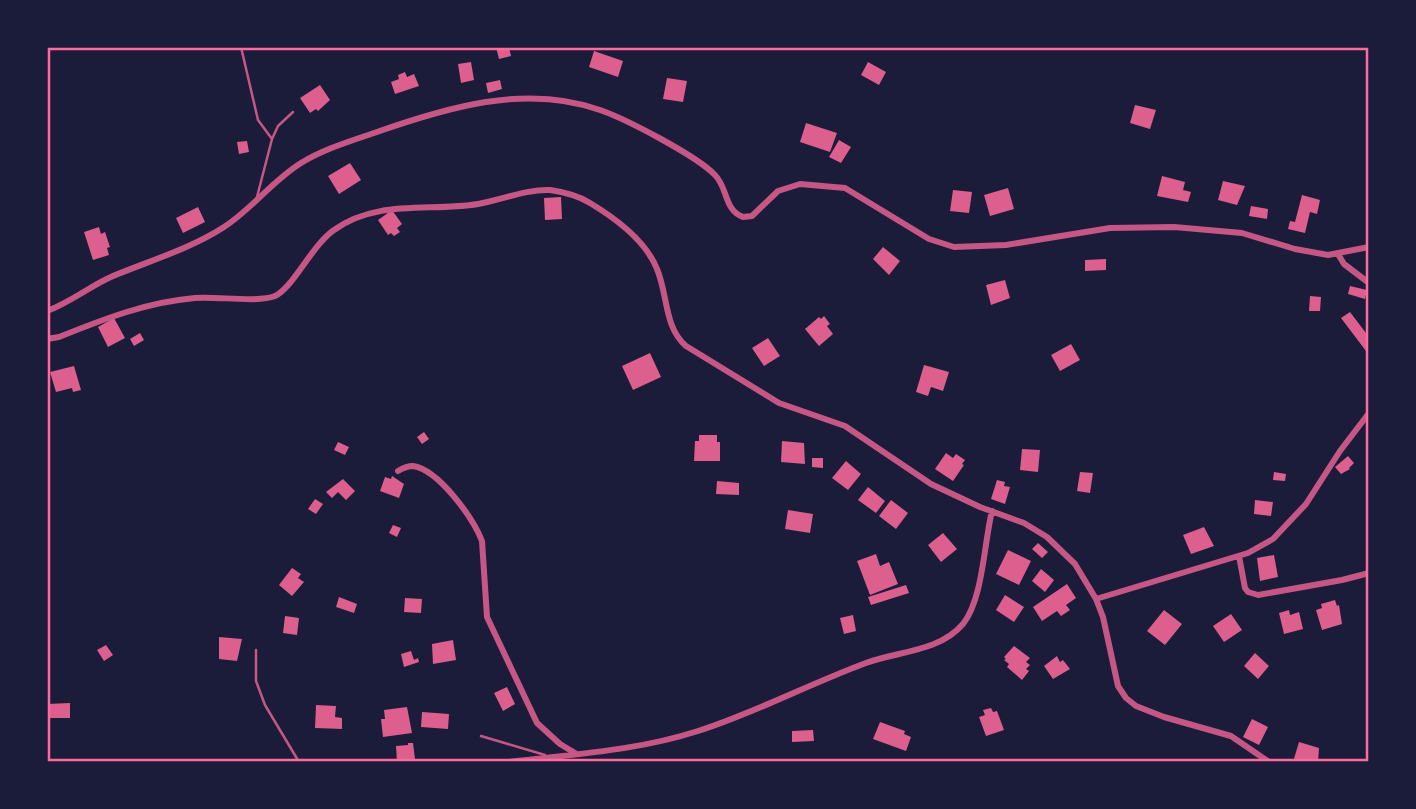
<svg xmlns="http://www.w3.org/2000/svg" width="1416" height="809" viewBox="0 0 1416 809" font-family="Roboto,sans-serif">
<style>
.building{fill:#dd5f8e}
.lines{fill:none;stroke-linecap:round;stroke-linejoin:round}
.service{stroke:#c65784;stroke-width:2.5}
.minor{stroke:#c65784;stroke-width:6}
.neatline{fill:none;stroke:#ff6b9d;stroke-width:2.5}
</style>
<rect width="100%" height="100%" fill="#1b1b3a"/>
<!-- building -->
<path class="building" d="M 496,47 L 509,47 L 511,56 L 499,59 Z
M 594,51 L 623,61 L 618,77 L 589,67 Z
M 471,62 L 474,80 L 461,83 L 458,64 Z
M 868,62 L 886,72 L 879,85 L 861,75 Z
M 405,72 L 407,77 L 414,74 L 419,86 L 395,94 L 391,82 L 399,79 L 398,75 Z
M 667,78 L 687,81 L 683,102 L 663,99 Z
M 500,80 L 502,89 L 488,93 L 486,83 Z
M 320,85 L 330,100 L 318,111 L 316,109 L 310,113 L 300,98 Z
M 1135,105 L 1156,110 L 1150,129 L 1130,123 Z
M 806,123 L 837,133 L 830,152 L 800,142 Z
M 839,140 L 851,147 L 841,163 L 829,157 Z
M 247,141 L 249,152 L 239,154 L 237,142 Z
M 350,163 L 361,180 L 339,194 L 328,176 Z
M 1162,176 L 1185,182 L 1183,190 L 1191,192 L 1188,202 L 1157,196 Z
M 1223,181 L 1245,186 L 1237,205 L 1218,200 Z
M 1008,188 L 1014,209 L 990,216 L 984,195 Z
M 953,190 L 972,192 L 969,213 L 950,211 Z
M 1302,195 L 1320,200 L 1317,214 L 1310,212 L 1305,233 L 1288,229 L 1290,221 L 1295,222 Z
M 561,197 L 562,219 L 545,220 L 544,198 Z
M 1251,206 L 1268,209 L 1267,219 L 1249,216 Z
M 198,207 L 205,222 L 183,233 L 176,218 Z
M 392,210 L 402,224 L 397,228 L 400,232 L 394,236 L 391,233 L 388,235 L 378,220 Z
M 99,227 L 101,234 L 105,232 L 110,247 L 107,248 L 109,255 L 93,260 L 84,232 Z
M 883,247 L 900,261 L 889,275 L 873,259 Z
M 1106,259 L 1106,270 L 1085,271 L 1085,260 Z
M 1005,280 L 1010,298 L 991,305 L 986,285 Z
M 1350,286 L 1367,290 L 1365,299 L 1348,294 Z
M 1310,296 L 1321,297 L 1320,311 L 1309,311 Z
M 1350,312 L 1369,337 L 1369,355 L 1341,318 Z
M 824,316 L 830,324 L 827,326 L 833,334 L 819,346 L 805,329 L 819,317 L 821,319 Z
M 114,318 L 125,338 L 108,347 L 98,327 Z
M 140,333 L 144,340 L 134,346 L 130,339 Z
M 768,338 L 780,356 L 764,366 L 752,348 Z
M 1071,344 L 1080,360 L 1060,371 L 1051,355 Z
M 650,353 L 661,377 L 633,390 L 622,366 Z
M 924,365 L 949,372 L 943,391 L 931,387 L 928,396 L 916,392 Z
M 74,366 L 81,390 L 73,392 L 72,388 L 56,392 L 50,372 Z
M 424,432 L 429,439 L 422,444 L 417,437 Z
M 699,435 L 717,435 L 717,442 L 720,442 L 720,461 L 694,461 L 695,441 L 699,441 Z
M 782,441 L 804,443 L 805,464 L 781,462 Z
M 338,442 L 349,447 L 345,455 L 334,450 Z
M 1022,449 L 1040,450 L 1038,472 L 1020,470 Z
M 946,453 L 953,458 L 956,454 L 965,460 L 962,464 L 964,465 L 953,481 L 935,469 Z
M 1348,456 L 1354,463 L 1349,468 L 1350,469 L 1341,474 L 1335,467 Z
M 812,458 L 823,458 L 823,468 L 812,467 Z
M 846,461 L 861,474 L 848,490 L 832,478 Z
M 1080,472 L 1093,473 L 1090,493 L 1077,491 Z
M 1274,472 L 1286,474 L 1285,481 L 1273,480 Z
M 392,476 L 404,484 L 399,498 L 380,491 L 385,477 L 391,479 Z
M 343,479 L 355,491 L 346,500 L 338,492 L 332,498 L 326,492 Z
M 997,480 L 1005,482 L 1004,486 L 1010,487 L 1005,504 L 991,499 Z
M 717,481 L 739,483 L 739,495 L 716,494 Z
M 868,487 L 885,501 L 876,513 L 858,500 Z
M 315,499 L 323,504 L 316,514 L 308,509 Z
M 891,500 L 908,513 L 896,529 L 879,516 Z
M 1255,500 L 1273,502 L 1271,516 L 1254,514 Z
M 788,510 L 813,514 L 810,533 L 785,529 Z
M 393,525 L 401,528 L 397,537 L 389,533 Z
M 1204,527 L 1214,546 L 1191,554 L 1183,535 Z
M 943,533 L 957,549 L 941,562 L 928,545 Z
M 1038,543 L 1048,552 L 1042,558 L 1032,549 Z
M 1008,550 L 1031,561 L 1019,585 L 996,574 Z
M 876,554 L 880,566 L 889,562 L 898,584 L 870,595 L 857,561 Z
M 1274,555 L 1278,577 L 1260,581 L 1257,558 Z
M 292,568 L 301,574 L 298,578 L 304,582 L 292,596 L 279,585 Z
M 1041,569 L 1054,580 L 1045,592 L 1032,581 Z
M 1067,584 L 1076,598 L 1066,605 L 1070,610 L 1061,616 L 1057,611 L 1042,621 L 1033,607 Z
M 906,585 L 909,593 L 871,605 L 868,597 Z
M 1005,595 L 1024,607 L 1014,622 L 996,610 Z
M 339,597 L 357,604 L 354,613 L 336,607 Z
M 405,598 L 422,599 L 421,613 L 404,612 Z
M 1335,600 L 1337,606 L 1339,605 L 1342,624 L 1322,630 L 1316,610 L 1322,608 L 1321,604 Z
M 1164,610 L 1182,624 L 1165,645 L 1147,631 Z
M 1289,610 L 1290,615 L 1299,612 L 1303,629 L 1284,634 L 1279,613 Z
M 1231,614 L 1242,630 L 1224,642 L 1213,626 Z
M 853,615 L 856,631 L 844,634 L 840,618 Z
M 285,616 L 299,618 L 297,635 L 283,633 Z
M 219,637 L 242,639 L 237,661 L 219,659 Z
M 453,640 L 456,660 L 433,664 L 432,644 Z
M 106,645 L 113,655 L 104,661 L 97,650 Z
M 1014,646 L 1030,658 L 1026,662 L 1030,665 L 1026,669 L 1029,671 L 1022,680 L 1007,667 L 1009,664 L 1004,660 L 1006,659 L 1004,657 Z
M 411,651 L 414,660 L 418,658 L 419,662 L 404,667 L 401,654 Z
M 1255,653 L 1269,666 L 1258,679 L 1244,666 Z
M 1057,656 L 1060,662 L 1063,660 L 1070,669 L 1053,679 L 1044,666 Z
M 507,687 L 515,704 L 503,711 L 494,693 Z
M 70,703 L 70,718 L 47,718 L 47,704 Z
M 316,705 L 336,706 L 335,717 L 342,718 L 342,729 L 315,728 Z
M 407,707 L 412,733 L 383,737 L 381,719 L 385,719 L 384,710 Z
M 991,708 L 993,712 L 997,711 L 1004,730 L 986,736 L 979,717 L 985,715 L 983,710 Z
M 422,712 L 449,714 L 448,729 L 421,727 Z
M 1252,719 L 1268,727 L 1259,745 L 1243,737 Z
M 880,722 L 905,731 L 904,734 L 911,737 L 906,751 L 873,739 Z
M 813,730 L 814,741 L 792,742 L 792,731 Z
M 1299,742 L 1319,748 L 1318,762 L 1293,762 Z
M 408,743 L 413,743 L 415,759 L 397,762 L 396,746 L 408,745 Z"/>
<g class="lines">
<!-- service -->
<path class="service" d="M 241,47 L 258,120 L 272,139
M 257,197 L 272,139 L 278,126 L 293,112
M 256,650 L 256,681 L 265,705 L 299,762
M 481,736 L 545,755"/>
<!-- minor -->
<path class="minor" d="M 1338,254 L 1344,264 L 1369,283
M 47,311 C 71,302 90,286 113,276 C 149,261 190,249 224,227 C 252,209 272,181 301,163 C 324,149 348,142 374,133 C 445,108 526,83 600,110 C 626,119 697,156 715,175 C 728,188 724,210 743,217 L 752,216 L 778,191 L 800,184 L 845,188 L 929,239 L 954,247 L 1006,245 L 1110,228 L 1174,227 L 1242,233 L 1295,249 L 1328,255 L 1369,247
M 47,339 L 59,337 C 104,319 147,302 195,298 C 216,296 258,303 275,296 C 293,288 312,245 334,230 C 377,199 429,212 478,204 C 501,200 527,189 550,190 C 564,192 579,196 590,203 C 615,218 646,241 657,269 C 668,295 664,327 686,346 L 779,403 L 845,426 L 931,484 L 980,507 L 1024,523 L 1047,537 L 1075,564 L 1096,599 L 1103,617 L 1118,686 L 1126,698 L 1136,706 L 1164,717 L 1231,736 L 1269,762
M 398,471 C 403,468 408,466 413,466 C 439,470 473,518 482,541 L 487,617 L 537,723 L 560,744 L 575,753
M 1239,556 L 1245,588 L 1248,592 L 1258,595 L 1342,580 L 1369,573
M 1096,599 L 1248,553 L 1273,539 L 1306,504 L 1340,451 L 1369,413
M 509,762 C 573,754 636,751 698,731 C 755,713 809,684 866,663 C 898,651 939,652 963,624 C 983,599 984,543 992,511"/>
</g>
<!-- border -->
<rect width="1416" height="809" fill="none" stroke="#1b1b3a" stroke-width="98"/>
<rect x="49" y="49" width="1318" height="711" class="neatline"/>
</svg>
